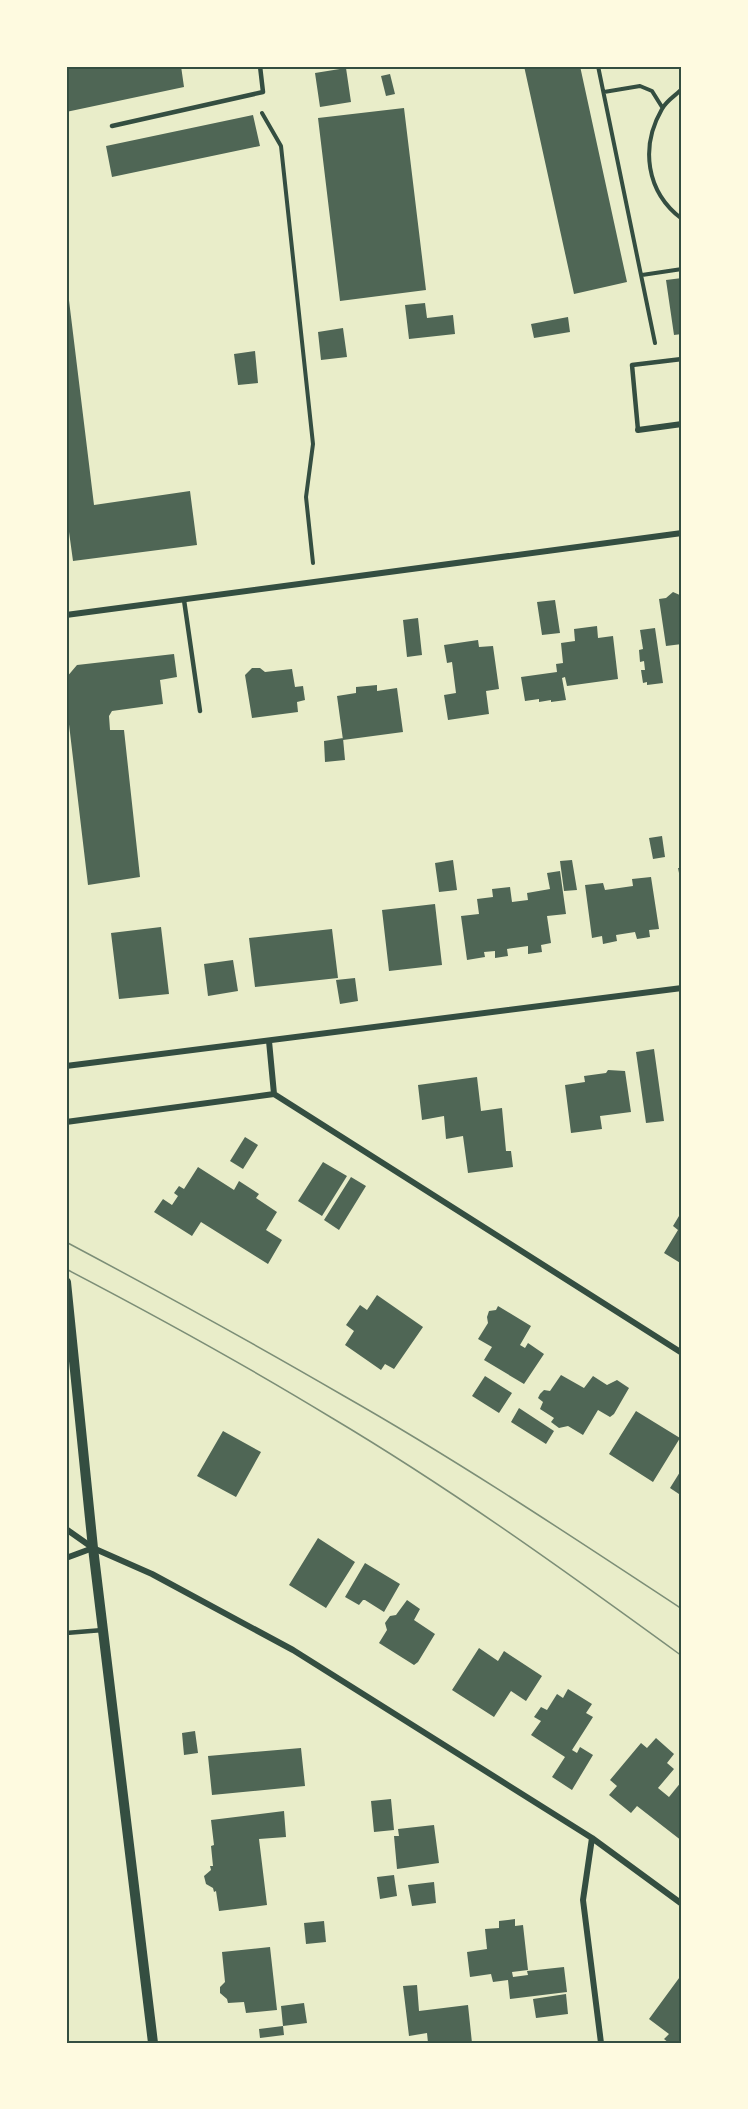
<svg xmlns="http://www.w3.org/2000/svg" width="748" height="2109" viewBox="0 0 748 2109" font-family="'Roboto Condensed',sans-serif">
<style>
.building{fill:#4f6655}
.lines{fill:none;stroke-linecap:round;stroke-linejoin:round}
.path{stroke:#344e41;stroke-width:4}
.service{stroke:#344e41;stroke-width:4.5}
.minor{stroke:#344e41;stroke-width:6}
.tertiary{stroke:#344e41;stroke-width:10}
.tram{stroke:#7c8e77;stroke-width:1.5}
.neatline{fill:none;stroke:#344e41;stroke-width:2}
</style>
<rect width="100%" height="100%" fill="#e9edc9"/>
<!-- building -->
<path class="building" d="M 66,66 L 181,66 L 184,87 L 66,112 Z
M 524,66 L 580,66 L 627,282 L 574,294 Z
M 346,68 L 351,102 L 320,107 L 315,73 Z
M 390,74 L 395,94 L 386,96 L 381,76 Z
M 404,108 L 426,290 L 340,301 L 318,118 Z
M 253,115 L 260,146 L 112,177 L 106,146 Z
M 682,278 L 682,334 L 674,335 L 666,280 Z
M 66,284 L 67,284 L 94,505 L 190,491 L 197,545 L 73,561 L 66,510 Z
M 425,303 L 427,318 L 453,315 L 455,334 L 409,339 L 405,305 Z
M 568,317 L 570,332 L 534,338 L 531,324 Z
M 343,328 L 347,357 L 321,360 L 318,332 Z
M 255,351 L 258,383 L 238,385 L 234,354 Z
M 673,592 L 682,596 L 682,644 L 666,646 L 659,599 L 666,598 Z
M 555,600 L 560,633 L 542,635 L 537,602 Z
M 418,618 L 422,655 L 407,657 L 403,620 Z
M 597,626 L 598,638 L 613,636 L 618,679 L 567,686 L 565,677 L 562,678 L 566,700 L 551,702 L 551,700 L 539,702 L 539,699 L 525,701 L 521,677 L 557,672 L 556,664 L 563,663 L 561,643 L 575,641 L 574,629 Z
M 655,628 L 663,683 L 647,685 L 647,682 L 643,683 L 641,670 L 645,670 L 644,661 L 640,662 L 639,650 L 643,649 L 640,630 Z
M 478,640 L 479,647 L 493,646 L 499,689 L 486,691 L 489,714 L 448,720 L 444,695 L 456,693 L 452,662 L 447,663 L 444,645 Z
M 174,654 L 177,677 L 160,680 L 163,704 L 112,711 L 109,716 L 110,730 L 124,730 L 140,877 L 88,885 L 66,699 L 66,678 L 77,665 Z
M 252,668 L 260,668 L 265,672 L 292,669 L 295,687 L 303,686 L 305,700 L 297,702 L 298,712 L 252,718 L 245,675 Z
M 377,685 L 377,691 L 397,688 L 403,732 L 343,740 L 337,696 L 356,693 L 356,687 Z
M 343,738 L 345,760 L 325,762 L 324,741 Z
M 662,836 L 665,857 L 653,859 L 649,838 Z
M 453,860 L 457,890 L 439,892 L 435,863 Z
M 572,860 L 577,890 L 564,891 L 560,861 Z
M 678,868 L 682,868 L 682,883 L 681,883 Z
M 560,871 L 566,914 L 547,916 L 551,943 L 541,945 L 542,952 L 528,954 L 528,946 L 507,949 L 508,956 L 495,958 L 495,951 L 484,952 L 485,957 L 467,960 L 461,916 L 479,914 L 477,899 L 493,897 L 492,889 L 510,887 L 512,902 L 528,900 L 527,893 L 550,889 L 547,873 Z
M 651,877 L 659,929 L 649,930 L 650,937 L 637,939 L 635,932 L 616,935 L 617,941 L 603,944 L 602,936 L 592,938 L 585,885 L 603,883 L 605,890 L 633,886 L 632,879 Z
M 435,904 L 442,965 L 389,971 L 382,910 Z
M 161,927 L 169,994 L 119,999 L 111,933 Z
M 332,929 L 338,978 L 255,987 L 249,938 Z
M 233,960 L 238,991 L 208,996 L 204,964 Z
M 355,978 L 358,1001 L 340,1004 L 336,980 Z
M 654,1049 L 664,1121 L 646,1123 L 636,1052 Z
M 608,1070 L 625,1071 L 631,1112 L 600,1116 L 602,1129 L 571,1133 L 565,1085 L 585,1082 L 584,1076 L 606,1073 Z
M 477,1077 L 481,1111 L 502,1108 L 506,1151 L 511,1151 L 513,1167 L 468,1173 L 463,1136 L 446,1139 L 444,1116 L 422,1120 L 418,1085 Z
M 245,1137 L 258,1145 L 243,1169 L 230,1161 Z
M 323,1162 L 347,1176 L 322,1216 L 298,1201 Z
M 198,1167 L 234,1190 L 239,1181 L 259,1194 L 256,1198 L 277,1212 L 266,1230 L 282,1240 L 268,1264 L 201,1222 L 192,1236 L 154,1212 L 163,1199 L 172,1205 L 178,1196 L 174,1193 L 179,1186 L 184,1189 Z
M 351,1177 L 366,1186 L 339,1230 L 324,1220 Z
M 682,1211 L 682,1264 L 664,1253 L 678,1230 L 673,1226 Z
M 377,1295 L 423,1327 L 394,1369 L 385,1364 L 381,1370 L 345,1345 L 354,1331 L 346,1325 L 360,1305 L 367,1310 Z
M 498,1306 L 531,1326 L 520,1345 L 525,1348 L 528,1343 L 544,1354 L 524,1384 L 484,1360 L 492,1347 L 478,1339 L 488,1323 L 487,1317 L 489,1311 L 496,1310 Z
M 561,1375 L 584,1388 L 593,1376 L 607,1385 L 617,1380 L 629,1388 L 614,1414 L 610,1417 L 598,1410 L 583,1435 L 568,1426 L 559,1428 L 551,1422 L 554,1418 L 540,1409 L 543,1402 L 538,1398 L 540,1394 L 544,1390 L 550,1391 Z
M 485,1376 L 512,1393 L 499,1413 L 472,1396 Z
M 519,1408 L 554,1431 L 546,1444 L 511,1422 Z
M 636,1411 L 680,1438 L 653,1482 L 609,1454 Z
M 223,1431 L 261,1452 L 236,1497 L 197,1476 Z
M 680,1472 L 682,1474 L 682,1490 L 679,1494 L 670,1488 Z
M 318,1538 L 355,1562 L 326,1608 L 289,1585 Z
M 365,1563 L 400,1584 L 384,1612 L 365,1600 L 363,1600 L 359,1605 L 345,1597 Z
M 407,1600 L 420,1609 L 414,1620 L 435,1634 L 418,1662 L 414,1665 L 379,1643 L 387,1630 L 385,1623 L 390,1616 L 396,1615 Z
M 479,1648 L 498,1661 L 504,1651 L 542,1676 L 526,1701 L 511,1691 L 494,1717 L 452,1690 Z
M 568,1689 L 592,1704 L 586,1713 L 593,1717 L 572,1750 L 577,1753 L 580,1747 L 593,1755 L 572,1790 L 552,1777 L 565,1757 L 531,1735 L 541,1721 L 534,1717 L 541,1707 L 547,1710 L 557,1694 L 563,1698 Z
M 195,1731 L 198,1753 L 184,1755 L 182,1733 Z
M 656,1738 L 674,1754 L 667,1763 L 674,1769 L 658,1788 L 669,1797 L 682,1781 L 682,1841 L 637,1806 L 631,1813 L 609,1795 L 617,1786 L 610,1780 L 641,1743 L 647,1748 Z
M 301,1748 L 305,1786 L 212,1795 L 208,1756 Z
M 391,1799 L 394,1830 L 374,1832 L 371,1801 Z
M 284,1811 L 286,1837 L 259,1839 L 267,1905 L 219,1911 L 216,1891 L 214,1892 L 213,1888 L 206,1884 L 204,1876 L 211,1870 L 210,1866 L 213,1866 L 211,1846 L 214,1845 L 211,1820 Z
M 434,1825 L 439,1863 L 397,1869 L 394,1836 L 399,1836 L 398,1829 Z
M 394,1875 L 397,1896 L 380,1899 L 377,1877 Z
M 434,1882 L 436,1903 L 412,1906 L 408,1885 Z
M 515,1919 L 515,1926 L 523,1925 L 528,1970 L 512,1972 L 513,1977 L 528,1975 L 527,1971 L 564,1967 L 567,1992 L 510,1999 L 508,1980 L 493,1982 L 491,1974 L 470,1977 L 467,1952 L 487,1949 L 485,1929 L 499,1928 L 499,1921 Z
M 324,1921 L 326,1942 L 306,1944 L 304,1923 Z
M 270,1947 L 277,2010 L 246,2013 L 244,2002 L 228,2003 L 227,1999 L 220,1993 L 220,1987 L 225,1982 L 222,1952 Z
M 682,1974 L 682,2043 L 669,2043 L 664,2039 L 669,2034 L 649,2019 Z
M 417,1985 L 419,2011 L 468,2005 L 472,2043 L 428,2043 L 427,2033 L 409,2036 L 403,1986 Z
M 566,1994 L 568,2014 L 536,2018 L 533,1999 Z
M 304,2003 L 307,2023 L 283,2026 L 281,2006 Z
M 283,2026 L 284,2035 L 260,2038 L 259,2029 Z"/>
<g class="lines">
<!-- path -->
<path class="path" d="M 598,66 L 655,343
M 682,89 C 676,95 666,101 662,109 C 640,147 646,192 682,219
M 604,92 L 640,86 L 652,91 L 662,107
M 262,113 L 281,146 L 313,444 L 306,497 L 313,563
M 642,275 L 682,269"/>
<!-- service -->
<path class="service" d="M 112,126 L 263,92 L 260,66
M 638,430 L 632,365 L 682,359
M 184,600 L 200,711
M 66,1633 L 103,1630"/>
<!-- minor -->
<path class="minor" d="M 638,430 L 682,424
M 66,615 L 682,533
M 66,1066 L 682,988
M 274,1094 L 682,1353
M 66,1122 L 274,1094 L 269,1041
M 66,1529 L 93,1548 L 152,1574 L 293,1650 L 592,1838 L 682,1904
M 66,1558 L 93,1548
M 592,1838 L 583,1900 L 601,2043"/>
<!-- tertiary -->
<path class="tertiary" d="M 66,1282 L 93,1548 L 153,2043"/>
<!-- tram -->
<path class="tram" d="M 66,1242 C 160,1292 253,1343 344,1396 C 460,1462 571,1536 682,1609
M 66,1269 C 156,1316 245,1365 332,1418 C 453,1490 568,1573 682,1656"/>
</g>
<!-- border -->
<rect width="748" height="2109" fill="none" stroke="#fefae0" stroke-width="135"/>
<rect x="68" y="68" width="612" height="1974" class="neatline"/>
</svg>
